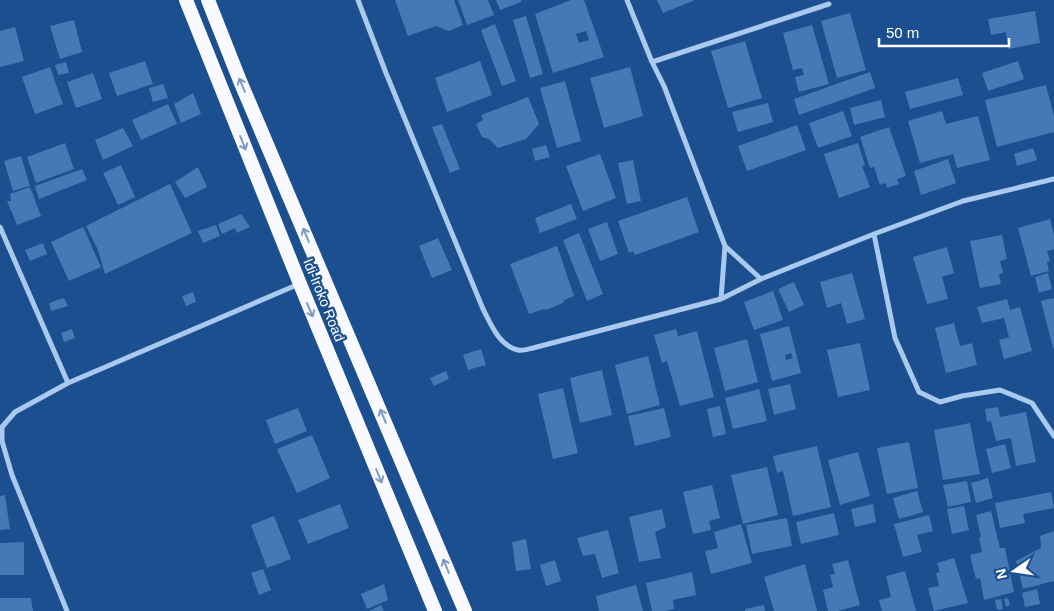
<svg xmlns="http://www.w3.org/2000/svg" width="1054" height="611" font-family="Helvetica,sans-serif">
	<rect width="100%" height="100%" fill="#1b4f8f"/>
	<path fill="#4478b7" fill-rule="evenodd" d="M395,0H454L463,25L449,31L436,26L408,36Z
		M458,0H488L494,15L467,25Z
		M496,0H521V2L500,10Z
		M571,0H584L604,57L553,73L535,14ZM586,31L589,40L579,43L576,34Z
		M657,0H695L663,13Z
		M1035,11L1040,43L1008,49L1006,32L991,35L988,19Z
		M850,13L866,70L837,78L821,21Z
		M526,16L543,74L530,78L513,20Z
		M74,20L82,52L60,59L50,26Z
		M495,24L516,81L502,86L481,30Z
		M812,25L829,84L799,92L795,77L804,75L802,68L793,70L783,33Z
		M15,27L24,61L0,67V31Z
		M745,41L762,98L728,108L711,51Z
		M145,61L153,84L117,96L109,73Z
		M480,61L492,95L447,112L435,78Z
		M1018,61L1024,79L988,91L982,73Z
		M66,62L69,73L58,75L55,65Z
		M50,67L63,104L35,114L22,77Z
		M630,67L643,116L604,128L590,78Z
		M870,72L875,88L799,115L794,99Z
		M93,73L102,99L76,108L67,82Z
		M958,78L963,95L910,109L905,92Z
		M565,81L581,141L557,148L540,88Z
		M163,84L168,98L153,102L149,88Z
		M1046,85L1054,117V132L997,147L985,100Z
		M193,93L201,114L181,123L174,104Z
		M528,97L539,124L526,139L498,148L489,139L482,137L476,124L483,120L481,115Z
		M881,100L885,117L854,125L850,108Z
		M768,103L773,122L738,132L732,112Z
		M168,104L177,124L141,140L132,120Z
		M843,111L852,136L818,148L809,123Z
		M942,111L946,124L978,116L990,160L957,168L953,154L920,163L908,121Z
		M442,124L460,169L450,173L432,127Z
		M797,125L806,150L747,171L738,146Z
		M889,127L906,176L897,179L899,184L887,188L886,183L880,185L874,167L870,168L860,137Z
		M123,128L133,146L103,160L95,140Z
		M65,143L74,169L36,183L27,157Z
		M858,143L865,165L862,166L870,187L839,198L824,154Z
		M546,145L550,157L535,161L532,149Z
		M1033,148L1037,160L1017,166L1014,154Z
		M600,154L616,198L583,211L566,166Z
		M21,156L30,186L13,191L4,161Z
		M948,159L956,183L921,195L914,171Z
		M633,160L641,201L627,204L618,163Z
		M121,165L135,197L118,205L103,173Z
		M198,167L207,187L185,198L175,182Z
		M82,169L87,180L39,199L35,186Z
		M170,184L192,233L105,274L98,250L86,226Z
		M30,187L41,216L17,225L7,201H11L10,194Z
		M687,197L699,232L635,255L633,251L629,253L618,221Z
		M571,204L577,219L540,233L535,218Z
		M241,214L250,227L237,233L235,228L222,234L218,224Z
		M1050,219L1054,235V249L1047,251L1050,261L1047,262L1049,271L1031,276L1018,228Z
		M607,222L618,254L600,261L588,229Z
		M216,225L220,236L203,243L198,231Z
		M83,227L101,267L69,281L51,242Z
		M579,233L603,294L587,301L563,240Z
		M1002,235L1007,259L1000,261L1003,273L999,274L1001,284L980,288L970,241Z
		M438,238L452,270L432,278L419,246Z
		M43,243L47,254L30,261L25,250Z
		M557,246L574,296L564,300L563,303L546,310L544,309L529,314L510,264Z
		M947,247L954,273L942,277L948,299L927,304L913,257Z
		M852,273L865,319L847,324L841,303L827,308L820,282Z
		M1048,273L1052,289L1039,293L1035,277Z
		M794,282L804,305L789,312L778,289Z
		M773,291L783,320L754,330L744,302Z
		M193,292L196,302L186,306L182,296Z
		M64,298L68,306L51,311L49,303Z
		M1054,298V348H1053L1041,301Z
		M1007,299L1010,310L1020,307L1032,351L1004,359L999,340L1009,337L1004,318L982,323L977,307Z
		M954,323L960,346L972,343L977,365L946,373L935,328Z
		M789,326L801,373L772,381L760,334ZM791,353L793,358L786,360L785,355Z
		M72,329L75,338L64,342L61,333Z
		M676,329L678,336L697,331L714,397L680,406L667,361L662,363L654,335Z
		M747,339L758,382L725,391L714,348Z
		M860,343L870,390L838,397L827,350Z
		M481,349L486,365L468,370L463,355Z
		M648,356L660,405L627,414L615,365Z
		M602,370L612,415L580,423L570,378Z
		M446,371L449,379L434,386L430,378Z
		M790,384L796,409L774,415L768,389Z
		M563,388L578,453L553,459L538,394Z
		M759,389L767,421L733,429L725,398Z
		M720,406L726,434L713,437L707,409Z
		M998,407L1000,417L1026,412L1036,462L1016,466L1011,438L996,441L991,421L987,422L985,409Z
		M298,408L307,431L275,444L266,420Z
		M664,408L671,437L635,446L628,416Z
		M970,423L980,474L943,480L934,430Z
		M312,435L330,478L297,493L277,449Z
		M909,442L918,488L887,494L877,448Z
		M1005,444L1011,468L992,473L986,449Z
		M817,446L831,507L793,516L783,471L777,473L773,456Z
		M858,452L870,496L840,505L828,460Z
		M767,467L778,515L743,524L731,475Z
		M988,478L993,498L976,503L971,483Z
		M967,481L971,502L948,507L943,485Z
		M712,485L720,518L709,521L711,530L693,534L683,492Z
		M917,491L923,512L899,519L893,498Z
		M1051,492L1054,508L1023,514L1025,523L1000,528L995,503Z
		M5,495L10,529L0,530V496Z
		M340,504L349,528L308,544L298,520Z
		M873,504L876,522L855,527L851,509Z
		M964,506L969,530L952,534L947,509Z
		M662,509L666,527L655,532L661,558L639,562L629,517Z
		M991,511L1000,548H1005L1014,592L984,600L980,578L976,579L970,555L982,552L979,538L981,537L976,515Z
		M834,513L839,535L801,544L796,522Z
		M929,515L933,531L917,535L922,552L903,557L894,524Z
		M274,516L291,559L267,568L251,525Z
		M787,518L792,546L752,554L746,525Z
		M741,524L752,563L711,574L705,551L718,548L714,532Z
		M608,530L619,573L602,578L595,554L583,556L577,538Z
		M1054,531V581L1023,589L1016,561L1041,548L1040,536Z
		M526,539L531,569L516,571L512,542Z
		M24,542V575H0V543Z
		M954,558L968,603L934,611L928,588L939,586L936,573L940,572L937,563Z
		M555,560L561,581L546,586L540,565Z
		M848,560L860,605L838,611H828L823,590L833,587L830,575L835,574L832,564Z
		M805,564L817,611H774L764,577Z
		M263,569L271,590L259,595L251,573Z
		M905,571L916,611H882L879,600L891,597L886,576Z
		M692,572L696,595L673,600L674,609L665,611H652L646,583Z
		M384,584L388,600L367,609L361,594Z
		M636,585L643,611H599L596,596Z
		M1037,589L1040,604L1025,607L1022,593Z
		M0,598H31L33,611H0Z
		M1008,598L1010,605L1006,607L1004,599Z
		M1001,599L1003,609L997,610L995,600Z
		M381,605L384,611H369Z
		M764,605L765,611H745V609Z"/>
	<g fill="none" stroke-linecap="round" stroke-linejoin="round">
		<path stroke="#a9c9ee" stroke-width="5" d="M358,0L386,73L483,309C491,324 499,346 518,350C522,351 529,349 533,348L721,299L761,279L874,234L963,201L1054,179
			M627,0L652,62L664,86L725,246L721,299
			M652,62L829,4
			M0,227L68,383
			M874,234L895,338L919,392L940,402L962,396L1000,390L1032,403L1054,436
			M725,246L761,279
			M67,611L12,475L2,441V427L15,412L68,383L299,284"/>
		<path stroke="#f8faff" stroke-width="14" d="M186,0L300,284L435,611
			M208,0L240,81L465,611"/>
	</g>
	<defs><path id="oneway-shaft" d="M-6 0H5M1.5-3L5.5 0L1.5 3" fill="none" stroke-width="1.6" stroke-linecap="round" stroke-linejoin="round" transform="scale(1.25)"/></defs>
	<g stroke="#7e9cc1">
		<use href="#oneway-shaft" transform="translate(242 85) rotate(-113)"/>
		<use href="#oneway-shaft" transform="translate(243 143) rotate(68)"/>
		<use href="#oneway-shaft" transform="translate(306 235) rotate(-113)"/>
		<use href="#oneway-shaft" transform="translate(310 310) rotate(67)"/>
		<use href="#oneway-shaft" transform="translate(383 416) rotate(-113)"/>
		<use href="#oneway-shaft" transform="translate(379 476) rotate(67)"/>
		<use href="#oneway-shaft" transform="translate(446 566) rotate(-113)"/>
	</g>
	<g text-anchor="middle" stroke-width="4.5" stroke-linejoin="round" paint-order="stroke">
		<g font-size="14" fill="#fff" stroke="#1b4f8f">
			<text transform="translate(324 300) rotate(68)" y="5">Idi-Iroko Road</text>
		</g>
	</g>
	<g transform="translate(1014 571) rotate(257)" stroke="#1b4f8f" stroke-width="4" paint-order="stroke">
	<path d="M0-4L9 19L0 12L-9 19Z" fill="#ffffff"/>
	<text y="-8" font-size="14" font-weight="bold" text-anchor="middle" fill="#ffffff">N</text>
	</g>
	<path d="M879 38v8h130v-8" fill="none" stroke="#ffffff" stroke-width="2.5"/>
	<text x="886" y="38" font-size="15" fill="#ffffff" stroke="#1b4f8f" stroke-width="4" paint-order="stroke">50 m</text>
</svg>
